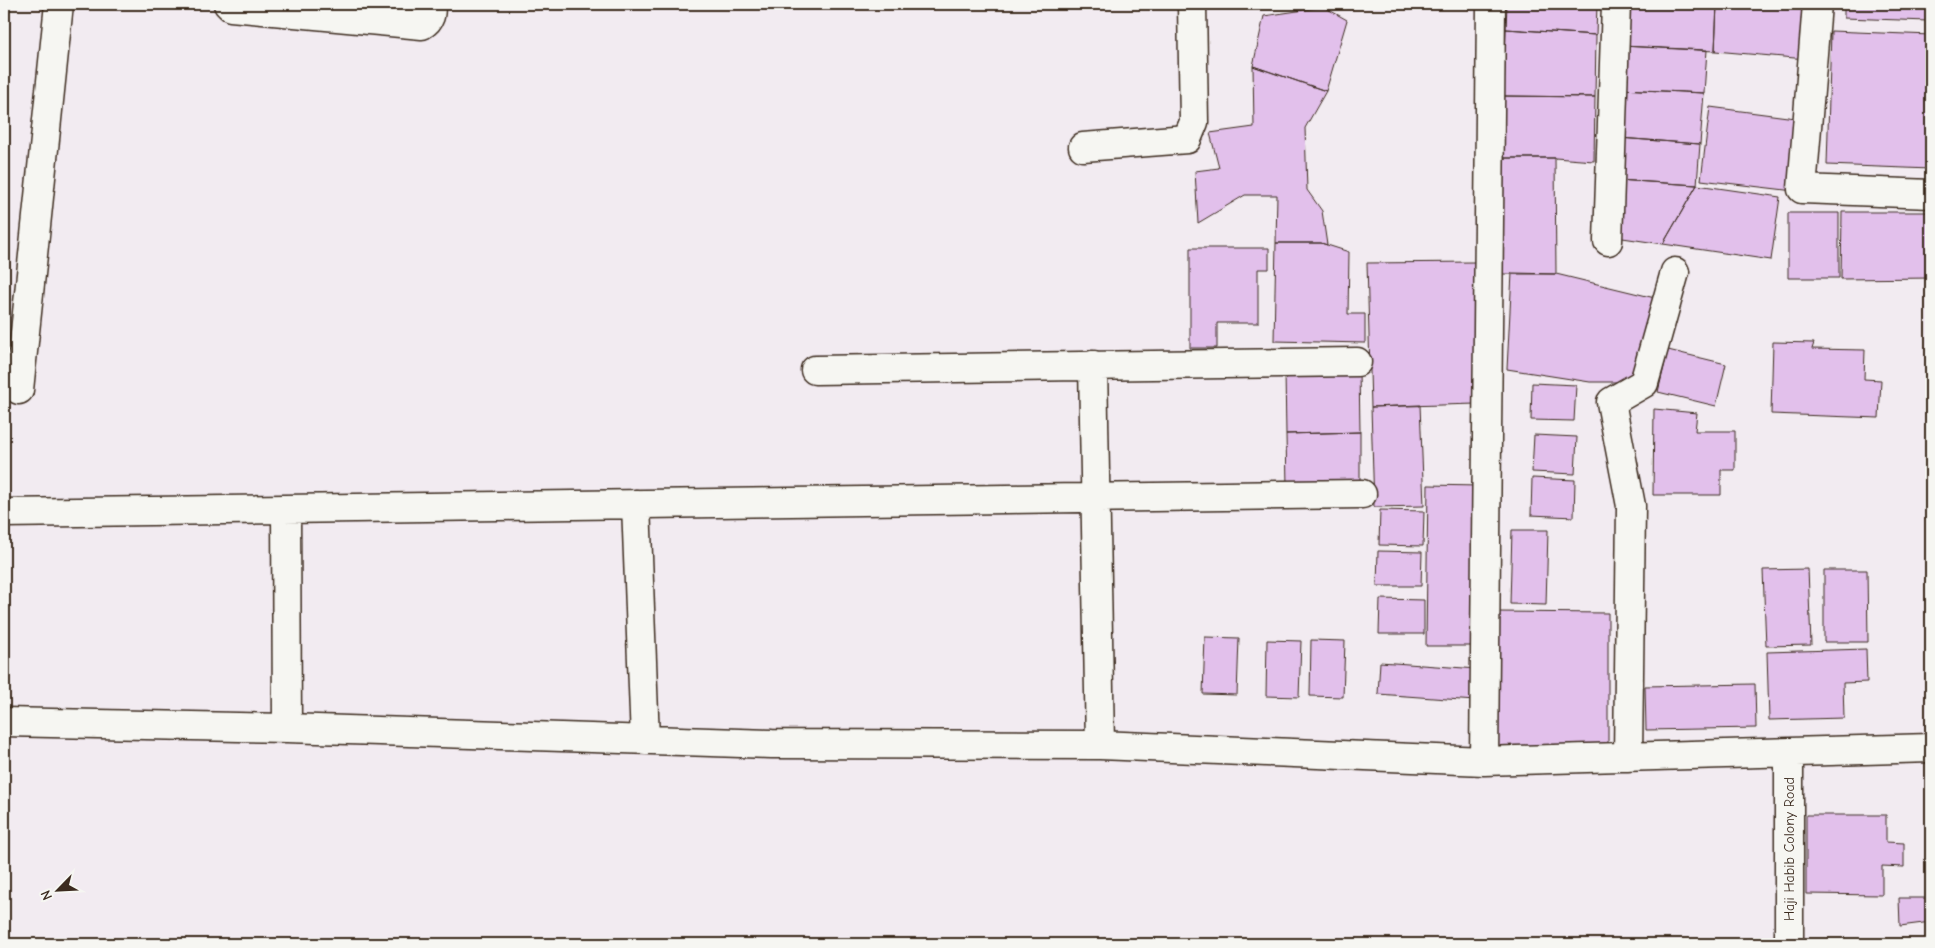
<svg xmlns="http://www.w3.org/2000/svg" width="1935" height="948" font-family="'Comic Neue',sans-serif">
	<rect width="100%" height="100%" fill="#f2ebf1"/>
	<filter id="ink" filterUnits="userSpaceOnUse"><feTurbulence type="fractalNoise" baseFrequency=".02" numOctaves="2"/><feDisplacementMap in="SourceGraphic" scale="10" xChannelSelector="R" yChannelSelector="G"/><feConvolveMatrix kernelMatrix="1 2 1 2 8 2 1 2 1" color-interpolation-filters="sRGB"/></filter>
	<g filter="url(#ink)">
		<path fill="#e2c0eb" stroke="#3b2a1e" d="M1507,4H1597L1596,35L1506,29Z
			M1624,4H1717L1715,51L1622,46Z
			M1717,4H1812L1806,59L1715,51Z
			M1844,4H1929L1928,21L1844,18Z
			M1324,7L1347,20L1326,91L1253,66L1264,16Z
			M1506,29L1596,35L1595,97L1504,96Z
			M1831,31L1931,35V169L1827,165Z
			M1622,46L1707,50L1704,93L1621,89Z
			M1253,66L1326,91L1305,128L1307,190L1322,211L1327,245L1321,243H1276L1277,195H1245L1198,223L1195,171L1219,168L1210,133L1254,127Z
			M1621,89L1704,93L1700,144L1619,138Z
			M1504,96L1595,97L1594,161L1555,158H1501Z
			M1710,107L1803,119L1794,191L1701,180Z
			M1619,138L1700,144L1697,185L1617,180Z
			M1501,158H1555L1556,274H1502Z
			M1617,180L1697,185L1663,244L1616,237Z
			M1697,185L1780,197L1771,260L1663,244Z
			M1842,212H1931V278L1841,279Z
			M1788,213H1839V278H1788Z
			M1276,243H1321L1349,252L1348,314H1365V343L1274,341Z
			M1190,248H1269V269H1258V323H1217V348H1190Z
			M1475,262L1476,404L1371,407L1367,263Z
			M1512,273L1556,274L1655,298L1640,382H1590L1507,369Z
			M1773,342L1814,343L1812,349L1865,350L1864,379L1881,380L1879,418L1771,414Z
			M1668,350L1726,364L1716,406L1658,392Z
			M1359,370L1360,432L1286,434L1285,372Z
			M1532,383L1576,385L1574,421L1531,420Z
			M1420,405L1424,506L1374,507L1371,407Z
			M1654,409L1697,413L1695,431H1735V470H1721V495H1653Z
			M1360,432V488L1287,487L1286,434Z
			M1534,435L1577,437L1575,474L1532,472Z
			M1532,478L1575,480L1574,517L1531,515Z
			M1428,485L1478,486L1475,646H1426Z
			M1380,510L1424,511L1423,546L1379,545Z
			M1512,530H1548L1546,605L1510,604Z
			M1378,551L1422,552L1421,586H1377Z
			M1808,569L1811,645L1766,646L1763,570Z
			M1824,570H1867L1868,642H1824Z
			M1380,599L1424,600V634H1379Z
			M1497,612L1608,613V754H1497Z
			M1205,637L1239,638L1237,695L1203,694Z
			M1267,640L1301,641L1299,697L1266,696Z
			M1311,640L1345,641L1343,697L1310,696Z
			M1866,649L1867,682L1843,683L1844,718L1769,720L1767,652Z
			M1380,662L1478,669L1475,701L1378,694Z
			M1755,684L1756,728L1646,730L1645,686Z
			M1806,815H1886V842L1904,843V867L1882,866V895L1806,894Z
			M1899,898H1931V922L1900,926Z"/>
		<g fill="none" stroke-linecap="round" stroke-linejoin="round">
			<defs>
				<path id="minor" d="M228,4L231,7L422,25C431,20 431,14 431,4
					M1817,4L1802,189L1931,194
					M1083,147L1187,139L1194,122L1192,4
					M1608,241L1616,4
					M1093,365L1100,745
					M815,370L1357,362
					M19,390L59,4
					M636,504L645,740
					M286,509L287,728
					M4,513L1362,494
					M4,722L287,728L772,744L1100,745L1484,761L1931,748
					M1628,757L1631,506L1611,402L1644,383L1675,272
					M1484,761L1491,4
					M1789,944V753"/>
			</defs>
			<use href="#minor" stroke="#3b2a1e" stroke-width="31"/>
			<use href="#minor" stroke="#f6f6f2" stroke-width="28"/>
		</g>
	</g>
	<g text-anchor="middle" stroke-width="4" stroke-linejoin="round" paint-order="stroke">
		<g font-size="14" fill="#3b2a1e" stroke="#f6f6f2">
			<text transform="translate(1789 849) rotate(-90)" y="5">Haji Habib Colony Road</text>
		</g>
	</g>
	<rect width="1935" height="948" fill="none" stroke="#f6f6f2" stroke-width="20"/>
	<rect x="10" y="10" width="1915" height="928" fill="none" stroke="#3b2a1e" stroke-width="2" filter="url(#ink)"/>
	<g transform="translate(58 890) rotate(246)" stroke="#f6f6f2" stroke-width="4" paint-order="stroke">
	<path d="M0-4L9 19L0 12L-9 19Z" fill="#3b2a1e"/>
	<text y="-8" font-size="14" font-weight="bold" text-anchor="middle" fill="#3b2a1e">N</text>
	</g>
</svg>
